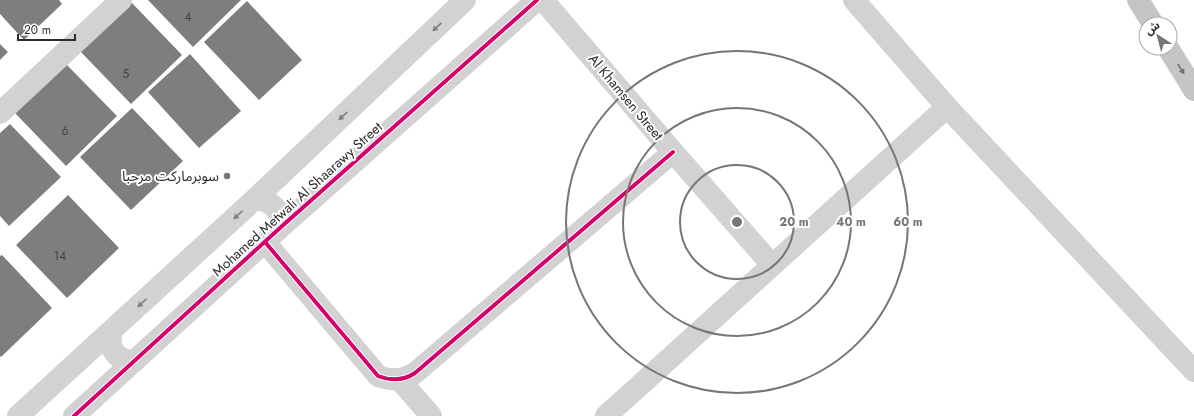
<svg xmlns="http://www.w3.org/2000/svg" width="1194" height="416" font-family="Jost,'Noto Sans Arabic',sans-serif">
	<rect width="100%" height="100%" fill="#fff"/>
	<path fill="#7e7e7e" d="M0,0H59L62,4L24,40L0,14Z
		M148,0H241L193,47Z
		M247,1L302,60L259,100L204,42Z
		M131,2L182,55L131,104L80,51Z
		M0,44L8,52L0,60Z
		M190,54L241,111L199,148L148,92Z
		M66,64L117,116L66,166L15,113Z
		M132,108L183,161L131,210L80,157Z
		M10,124L61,177L9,226L0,216V133Z
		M68,195L119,248L67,298L16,245Z
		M2,255L52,308L1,357L0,356V256Z"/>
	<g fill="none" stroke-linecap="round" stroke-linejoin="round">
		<path stroke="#d2d2d2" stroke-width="22" d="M543,0L673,152L772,265
			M854,0L947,107L1194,371
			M0,113L121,0
			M255,199C273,201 280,209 281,227
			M265,242L378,376C391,381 403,381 415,373L673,152
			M112,330C107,348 116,361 135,361
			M400,380L431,416
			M18,416L255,199L465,0
			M74,416L281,227L537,0
			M606,416L947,107"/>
		<path stroke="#c5c5c5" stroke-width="22" d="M1138,0L1153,24
			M1168,48L1194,90"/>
		<defs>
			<path id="cycleway" d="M265,242L378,376C391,381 403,381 415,373L673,152
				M74,416L281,227L537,0"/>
		</defs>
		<use href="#cycleway" stroke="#fff" stroke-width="6"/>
		<use href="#cycleway" stroke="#d6006c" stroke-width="4"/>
	</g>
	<defs><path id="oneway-solid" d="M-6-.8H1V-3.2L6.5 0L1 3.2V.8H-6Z"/></defs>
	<g fill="#808080">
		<use href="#oneway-solid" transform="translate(437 27) rotate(137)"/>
		<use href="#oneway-solid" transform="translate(343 116) rotate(137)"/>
		<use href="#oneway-solid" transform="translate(238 215) rotate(137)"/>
		<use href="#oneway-solid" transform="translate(142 303) rotate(137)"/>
	</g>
	<use fill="#717171" href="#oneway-solid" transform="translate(1181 69) rotate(58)"/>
	<g fill="none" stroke="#767676" stroke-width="2">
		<circle cx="737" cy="222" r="57"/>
		<circle cx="737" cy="222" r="114"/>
		<circle cx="737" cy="222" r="171"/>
	</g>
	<circle fill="#767676" stroke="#fff" stroke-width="1.5" cx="227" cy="176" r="4"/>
	<g text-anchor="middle" stroke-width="4" stroke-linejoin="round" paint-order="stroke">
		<g font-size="12" fill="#414141">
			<text x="188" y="21">4</text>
			<text x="126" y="78">5</text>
			<text x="65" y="135">6</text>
			<text x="60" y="260">14</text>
		</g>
		<g font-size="14" fill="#2d2d2d" stroke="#fff">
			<text transform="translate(626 97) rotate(50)" y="5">Al Khamsen Street</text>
			<text transform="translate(297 199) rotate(-42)" y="5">Mohamed Metwali Al Shaarawy Street</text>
		</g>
		<g font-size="14" fill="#2d2d2d" stroke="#fff" text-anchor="end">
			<text x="219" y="181">سوبرماركت مرحبا</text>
		</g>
	</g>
	<circle cx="737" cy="222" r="6" fill="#767676" stroke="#fff" stroke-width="2"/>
	<g font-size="12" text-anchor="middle" font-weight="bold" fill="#767676" stroke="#fff" stroke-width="4" stroke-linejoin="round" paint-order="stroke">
		<text x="794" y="226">20 m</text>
		<text x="851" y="226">40 m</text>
		<text x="908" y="226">60 m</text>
	</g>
	<g transform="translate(1158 36) rotate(324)"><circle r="19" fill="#ffffff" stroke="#ababab"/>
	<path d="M0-3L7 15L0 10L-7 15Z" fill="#767676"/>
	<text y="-6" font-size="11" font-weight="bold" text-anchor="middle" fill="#2d2d2d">ش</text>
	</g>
	<path d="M18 34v6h57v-6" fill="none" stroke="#2d2d2d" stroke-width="2"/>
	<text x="24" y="34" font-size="12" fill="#2d2d2d" stroke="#ffffff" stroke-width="3" paint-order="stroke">20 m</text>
</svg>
